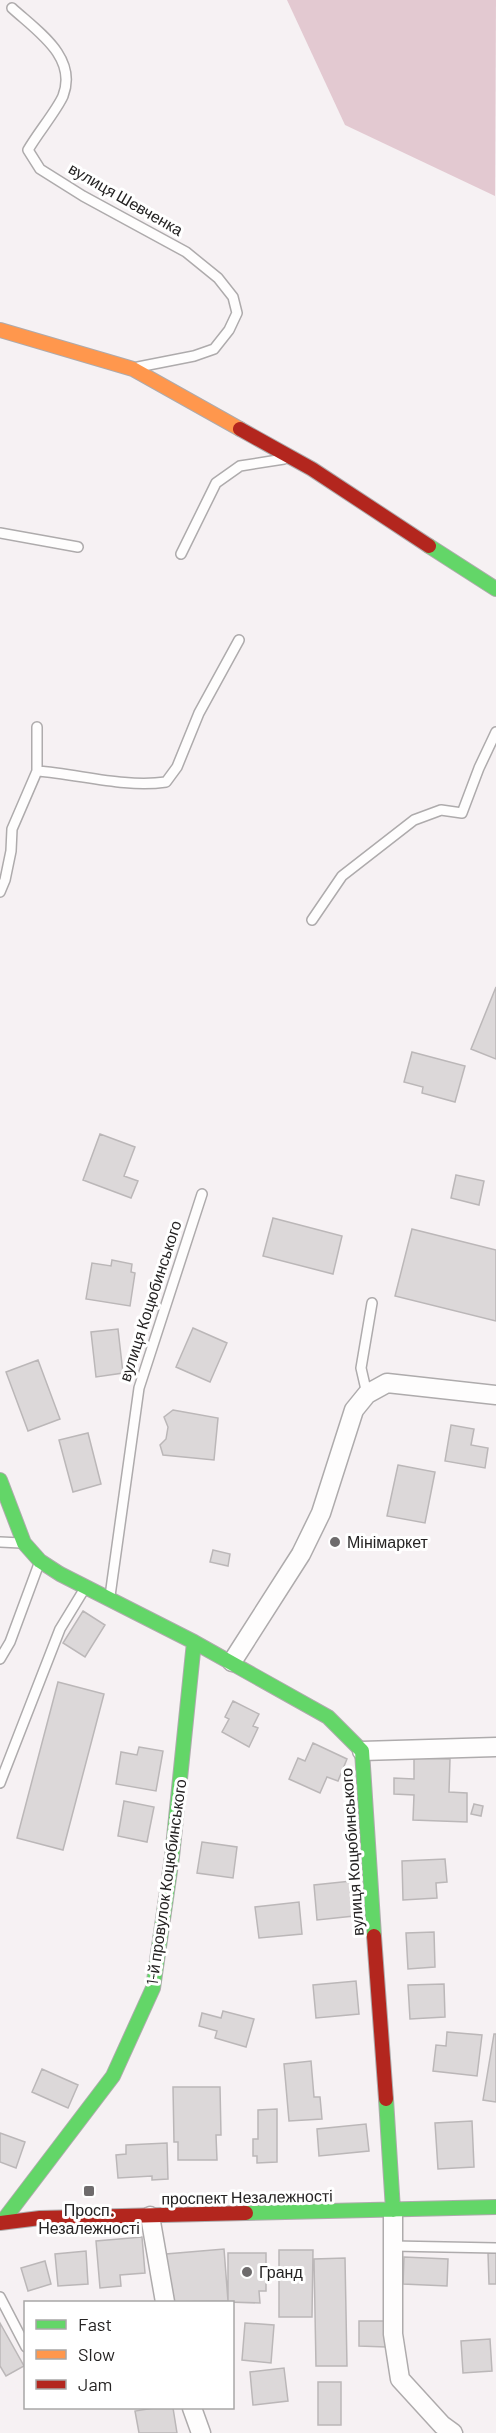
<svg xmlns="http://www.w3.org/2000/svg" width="496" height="2433" font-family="Barlow,sans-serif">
	<rect width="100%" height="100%" fill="#f6f1f3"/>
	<path fill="#e3c9d1" d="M287,0H496L495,196L345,125Z"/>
	<path fill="#dcd8d9" stroke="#bbb7b8" stroke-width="1.5" d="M496,987V1059L471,1049Z
		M412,1052L465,1066L455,1102L422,1093L423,1087L404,1082Z
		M100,1134L135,1147L124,1176L138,1181L131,1198L83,1180Z
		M456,1175L484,1181L479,1205L451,1198Z
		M273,1218L342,1236L333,1274L263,1256Z
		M412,1229L496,1250V1321L395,1296Z
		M112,1260L132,1264L131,1272L135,1273L130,1306L86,1299L92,1263L111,1266Z
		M193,1328L227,1343L210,1382L176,1367Z
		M118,1329L123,1373L96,1377L91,1332Z
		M38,1360L60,1419L28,1431L6,1372Z
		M173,1410L218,1418L214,1460L163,1455L160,1445L166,1439L168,1427L164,1417Z
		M451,1425L474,1429L471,1445L488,1448L485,1468L445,1461Z
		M88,1433L101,1484L73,1492L59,1440Z
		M398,1465L435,1472L425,1523L387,1516Z
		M213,1550L230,1554L228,1566L210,1562Z
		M83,1611L105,1625L85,1657L63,1643Z
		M58,1682L104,1694L63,1850L17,1838Z
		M233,1701L259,1714L253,1726L258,1728L249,1747L222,1732L229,1719L225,1717Z
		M313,1743L347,1759L338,1781L327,1777L320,1793L289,1779L298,1758L305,1761Z
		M139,1747L163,1751L156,1791L116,1784L121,1752L137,1755Z
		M414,1758L450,1759L449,1792L467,1793V1822L413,1820L414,1795L394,1794V1778L414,1779Z
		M124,1801L154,1807L147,1842L118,1836Z
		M474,1804L483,1806L481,1816L471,1814Z
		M202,1842L237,1847L233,1878L197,1873Z
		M445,1859L447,1882L436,1883L437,1898L403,1900L402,1861Z
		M351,1881L354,1916L317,1920L314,1885Z
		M299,1902L302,1934L259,1938L255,1907Z
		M434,1932L435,1967L408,1969L406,1933Z
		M356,1981L359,2014L316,2018L313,1985Z
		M444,1984L445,2017L410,2019L408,1985Z
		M223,2011L254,2019L246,2047L215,2038L217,2031L199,2026L202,2013L221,2018Z
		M447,2032L482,2035L477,2076L433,2071L436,2045L446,2046Z
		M494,2034H496V2102L483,2100Z
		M311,2061L314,2097H320L322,2119L289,2121L284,2064Z
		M42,2069L78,2085L68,2108L32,2092Z
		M173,2087H220L221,2135H216L217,2160H178V2142H174Z
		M277,2109V2162L257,2163V2156H253V2139H258V2110Z
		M472,2121L474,2167L438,2169L435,2123Z
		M366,2124L369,2151L319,2156L317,2129Z
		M0,2133L25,2142L16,2168L0,2162Z
		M167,2143L168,2179L152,2180V2176L118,2178L116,2155L126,2154V2145Z
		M142,2237L145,2273L120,2275L121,2286L100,2288L96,2241Z
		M224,2249L228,2301L170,2302L166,2254Z
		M279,2250H313L312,2317H279Z
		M86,2251L88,2284L58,2286L55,2254Z
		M228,2253H266V2291H259L260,2303L228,2302Z
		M488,2253H496V2284H489Z
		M404,2257L448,2259L447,2286L403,2284Z
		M345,2258L347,2366H316L314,2259Z
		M45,2261L51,2284L28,2291L21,2268Z
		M359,2321H387L386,2347L359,2346Z
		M0,2323L24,2366L6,2376L0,2366Z
		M245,2323L274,2325L271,2363L242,2360Z
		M490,2339L492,2371L463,2373L461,2341Z
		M284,2368L288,2401L253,2405L250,2372Z
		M318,2382H341V2425H318Z
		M154,2408H173L177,2433H139L135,2411Z"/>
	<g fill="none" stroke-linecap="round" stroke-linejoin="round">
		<defs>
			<path id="lane" d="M12,8C37,31 78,57 63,96C57,110 37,134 28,150L40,169L83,196L186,252L218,278L233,297L237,313L229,330L214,349L194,356L138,367
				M0,533L78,547
				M181,554L216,483L240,466L284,459
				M37,771C79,774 124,788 166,782L177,767L199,713L239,640
				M0,892L5,880L11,851L12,829L37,771V727
				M312,920L342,876L414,820L441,810L462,813L479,768L496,732
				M367,1394L361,1368L372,1303
				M0,1542L21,1543
				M110,1596L139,1388L202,1194
				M0,1659L10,1642L40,1561
				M0,1783L60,1629L85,1588
				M393,2246L496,2248
				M0,2297L26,2347"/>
			<path id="street" d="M232,1662L301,1554L321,1513L354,1410L367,1394L387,1383L496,1395
				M362,1751L496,1747
				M393,2210V2334L400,2379L442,2425L453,2433
				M150,2216L165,2302
				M192,2408L201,2433"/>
			<path id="fast" d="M429,546L496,589
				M0,1480L24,1543L40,1561L60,1574L194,1642L328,1717L362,1751L374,1936
				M386,2099L393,2210
				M246,2213L496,2207
				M2,2222L113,2076L153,1988L172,1857L194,1642"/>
			<path id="slow" d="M0,330L133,369L240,429"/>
			<path id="jam" d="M240,429L312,469L429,546
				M374,1936L386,2099
				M0,2223L40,2218L246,2213"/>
		</defs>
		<use href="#lane" stroke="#aeabac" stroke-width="12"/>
		<use href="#street" stroke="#aeabac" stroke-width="21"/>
		<use href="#fast" stroke="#aeabac" stroke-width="16"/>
		<use href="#slow" stroke="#aeabac" stroke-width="16"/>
		<use href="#jam" stroke="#aeabac" stroke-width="16"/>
		<use href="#lane" stroke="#fefdfd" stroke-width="9"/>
		<use href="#street" stroke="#fefdfd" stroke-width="18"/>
		<use href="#fast" stroke="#63d668" stroke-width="14"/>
		<use href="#slow" stroke="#ff974d" stroke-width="14"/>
		<use href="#jam" stroke="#b3261e" stroke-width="14"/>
	</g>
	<g fill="#6e6b6c" stroke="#fff" stroke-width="2">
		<circle cx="335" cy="1542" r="6"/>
		<rect x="83" y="2185" width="12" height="12" rx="3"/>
		<circle cx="247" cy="2272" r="6"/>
	</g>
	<g text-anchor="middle" stroke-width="6" stroke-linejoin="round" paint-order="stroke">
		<g font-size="16" fill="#252323" stroke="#fff">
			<text transform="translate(126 199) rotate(30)" y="6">вулиця Шевченка</text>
			<text transform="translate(150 1301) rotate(-72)" y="6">вулиця Коцюбинського</text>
			<text transform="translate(352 1852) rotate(-94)" y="6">вулиця Коцюбинського</text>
			<text transform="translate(166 1882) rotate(-82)" y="6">1-й провулок Коцюбинського</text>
			<text transform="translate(247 2197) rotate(-1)" y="6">проспект Незалежності</text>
		</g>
		<g font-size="16" fill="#252323" stroke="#fff" text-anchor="start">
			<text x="347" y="1548">Мінімаркет</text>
			<text x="89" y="2216" text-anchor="middle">Просп.<tspan x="89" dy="18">Незалежності</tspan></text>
			<text x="259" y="2278">Гранд</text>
		</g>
	</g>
	<rect x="24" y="2301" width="210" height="108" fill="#ffffff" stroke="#a8a7a7" stroke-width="1.5"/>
	<rect x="36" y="2320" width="30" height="9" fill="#63d668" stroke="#a8a7a7" stroke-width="1.5"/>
	<text x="78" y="2331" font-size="18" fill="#252323">Fast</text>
	<rect x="36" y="2350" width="30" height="9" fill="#ff974d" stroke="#a8a7a7" stroke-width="1.5"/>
	<text x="78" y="2361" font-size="18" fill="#252323">Slow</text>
	<rect x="36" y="2380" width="30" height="9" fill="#b3261e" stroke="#a8a7a7" stroke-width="1.5"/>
	<text x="78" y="2391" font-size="18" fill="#252323">Jam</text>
</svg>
